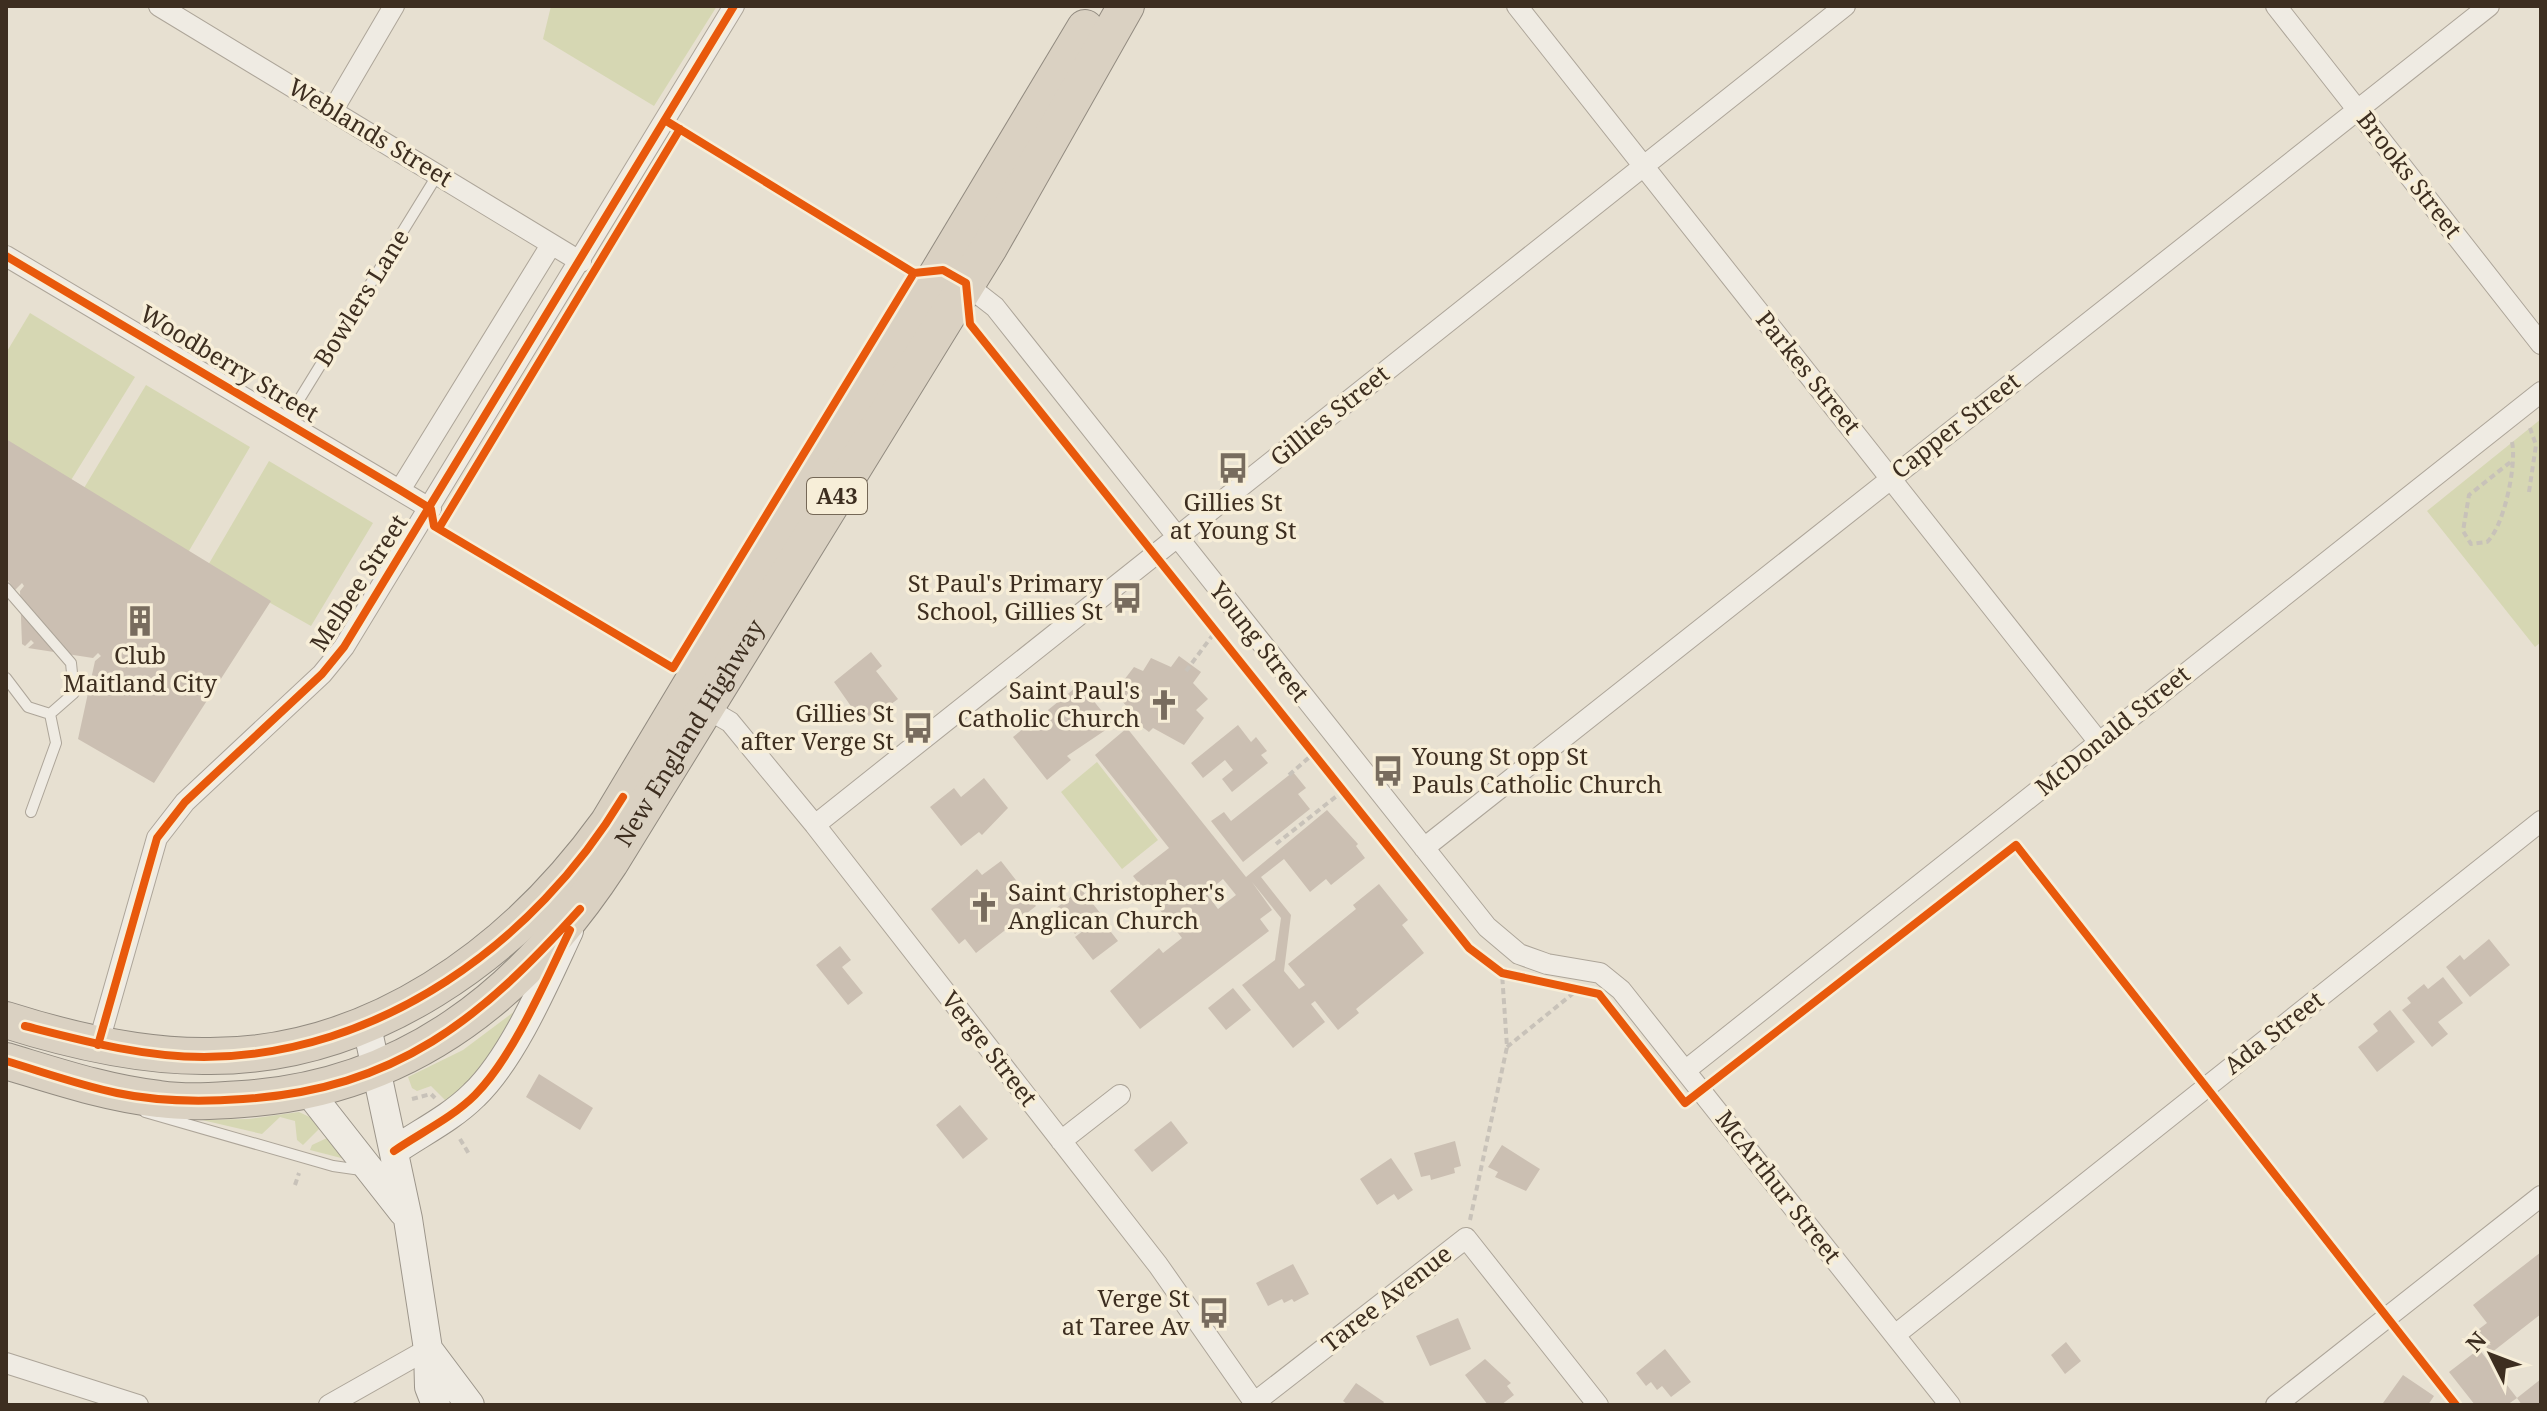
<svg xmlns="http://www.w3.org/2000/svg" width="2547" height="1411" font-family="'Noto Serif',serif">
	<rect width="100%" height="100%" fill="#e7e0d1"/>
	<path fill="#d6d7b3" d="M551,6H717L654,106L543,39Z
		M30,313L135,377L68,485L6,447V353Z
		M146,385L250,447L186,556L81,493Z
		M2541,419V642L2535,647L2427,511Z
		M269,461L373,523L311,626L207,567Z
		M1097,762L1158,840L1122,869L1061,792Z
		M519,1008L483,1068L448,1103L431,1086L417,1091L412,1088L408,1077L463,1050Z
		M299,1112L316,1120L320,1128L303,1145L297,1140L295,1121L280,1117L262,1134L202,1120L249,1119Z
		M327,1138L345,1159L310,1150L312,1145Z"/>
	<path fill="#cbbfb2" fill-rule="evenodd" d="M6,439L271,601L154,783L78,739L95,661L101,656L98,653L93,658L28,648L34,643L31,640L25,646L22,644L20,591L24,586L22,583L15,590L6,578Z
		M871,652L882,666L876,671L898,699L883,710L880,707L862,722L834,682Z
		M1179,656L1201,672L1193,683L1208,699L1196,710L1204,718L1184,745L1153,728L1149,732L1137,723L1139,719L1114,693L1134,667L1143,671L1151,658L1171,667Z
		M1080,684L1113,725L1067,756L1071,760L1047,780L1013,737L1029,724L1032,729L1051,714L1048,710Z
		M1238,725L1251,742L1256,737L1267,751L1261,755L1268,763L1232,792L1222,779L1233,770L1225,760L1203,778L1191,763Z
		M1127,728L1246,877L1327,810L1358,844L1356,846L1365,858L1331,885L1326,879L1310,892L1284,859L1261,877L1291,915L1284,971L1299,989L1305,985L1288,964L1356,909L1353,905L1379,884L1408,920L1402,925L1424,953L1356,1009L1359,1013L1338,1030L1315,1001L1311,1004L1325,1022L1293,1048L1242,985L1275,960L1281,918L1252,882L1272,910L1260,919L1269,931L1140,1029L1110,991L1159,948L1163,953L1182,938L1133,876L1169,848L1095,755ZM1223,879L1236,895L1218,909L1206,893Z
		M1293,772L1306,788L1298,794L1310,809L1243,862L1211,821L1224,812L1231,821Z
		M984,778L1008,808L982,835L979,832L961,846L930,807L954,788L961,797Z
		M1001,861L1036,906L976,953L965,939L959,944L931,909L977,869L982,875Z
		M1081,889L1101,914L1075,934L1055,909Z
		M1100,918L1118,941L1093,960L1075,937Z
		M2489,939L2510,965L2470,997L2446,967L2460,955L2464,960Z
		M840,946L851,960L842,967L863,993L848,1005L816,965Z
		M2443,977L2463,1003L2438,1022L2448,1034L2432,1047L2402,1010L2411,1003L2407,998L2424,984L2428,989Z
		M1233,988L1251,1010L1226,1030L1208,1008Z
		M2390,1010L2415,1042L2377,1072L2358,1047L2378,1031L2373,1024Z
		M539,1074L593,1108L580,1130L526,1097Z
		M960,1105L988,1139L963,1159L936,1125Z
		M1171,1121L1188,1143L1152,1172L1134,1150Z
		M1455,1141L1461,1166L1454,1168L1455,1173L1431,1180L1430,1175L1421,1177L1414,1153Z
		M1502,1145L1540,1169L1526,1191L1495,1177L1498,1172L1488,1167Z
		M1391,1158L1413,1190L1398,1200L1394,1194L1377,1205L1360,1179Z
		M2541,1252V1314L2491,1353L2475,1332L2487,1323L2473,1305Z
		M1293,1264L1309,1294L1294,1302L1292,1299L1284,1303L1282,1299L1268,1306L1256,1283Z
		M1458,1318L1471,1349L1430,1366L1416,1336Z
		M2066,1342L2081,1361L2065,1374L2051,1355Z
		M1665,1349L1691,1382L1671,1397L1662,1386L1657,1390L1651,1382L1646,1386L1636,1373Z
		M2479,1349L2517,1398L2507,1405H2475L2449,1372Z
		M1485,1359L1511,1383L1507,1386L1514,1395L1501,1405H1488L1465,1375Z
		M2403,1375L2434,1396L2428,1405L2383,1403Z
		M2541,1379V1405H2522L2517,1398Z
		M1356,1383L1384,1402L1382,1405H1348L1343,1401Z"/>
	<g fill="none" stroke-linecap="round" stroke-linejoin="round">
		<defs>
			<path id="lane" d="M286,421L438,174
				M6,588L71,663L74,693L50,714
				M6,678L28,707L50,714
				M31,812L56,743L50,714
				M145,1112L333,1166L361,1170"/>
			<path id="street" d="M159,6L581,262
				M1517,6L2098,741
				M2276,6L2541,344
				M333,110L394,6
				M6,256L431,509
				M959,279L995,307L1487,927L1519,954L1547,964L1600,973L1621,990L1950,1405
				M400,490L551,245
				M706,708L730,722L815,825L1158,1265L1256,1405
				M815,825L1845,6
				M1424,848L2489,6
				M98,1045L157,838L185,802L322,674L344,647L734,6
				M1686,1070L2541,392
				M1061,1141L1120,1095
				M1895,1335L2541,821
				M6,1363L138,1405
				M1254,1403L1466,1238L1598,1405
				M329,1405L428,1349
				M2276,1405L2541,1196"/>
			<path id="secondary" d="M366,1022L408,1219L428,1349L429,1387L436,1405
				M308,1091L403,1212
				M394,1151C420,1133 451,1118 474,1095C513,1058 546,980 569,931
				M428,1349L470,1405"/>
			<g id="highway">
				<path d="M6,1020C69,1040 136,1056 203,1056C371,1059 514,953 608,823L1085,28"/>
				<path id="s1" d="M6,1061C56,1076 106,1093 159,1099C187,1103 215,1101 243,1099C406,1088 523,996 610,863L990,246L1126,6"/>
			</g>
		</defs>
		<use href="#lane" stroke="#ada599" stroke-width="12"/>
		<use href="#street" stroke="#ada599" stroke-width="22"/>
		<use href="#secondary" stroke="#9c958a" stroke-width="30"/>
		<use href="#highway" stroke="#928b80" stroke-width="38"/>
		<path stroke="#c8c2b9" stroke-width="4" stroke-dasharray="6 4" stroke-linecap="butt" d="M2512,442C2517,464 2504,527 2487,542L2471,544L2463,531L2469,495L2513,460
			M2529,492L2536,445L2530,428
			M1186,671L1215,632
			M1289,775L1313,754
			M1276,844L1343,791
			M1507,1047L1576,991
			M412,1099L431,1094L435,1098
			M460,1139L469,1154
			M295,1185L299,1173
			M1470,1220L1507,1047L1502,973"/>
		<use href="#lane" stroke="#efebe3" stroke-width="10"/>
		<use href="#street" stroke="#efebe3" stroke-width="20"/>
		<use href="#secondary" stroke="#efebe3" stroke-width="28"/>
		<use href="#highway" stroke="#dad1c2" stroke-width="36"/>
		<defs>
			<path id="cycleway" d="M668,122L914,273
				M6,256L400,490L431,509L434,526L673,668L914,273L943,270L966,283L970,324L1469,948L1502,973L1599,994L1685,1103L2016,845L2456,1405
				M439,528L680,129
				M25,1026C84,1041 143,1057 204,1057C379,1056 535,943 623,797
				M98,1045L157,838L185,802L322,674L344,647L734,6
				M6,1061C43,1072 79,1085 117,1093C159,1102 200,1102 243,1099C397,1089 481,1019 580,909
				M394,1151C420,1133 452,1118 475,1095C513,1057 546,980 570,930"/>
		</defs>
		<use href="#cycleway" stroke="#f7eed8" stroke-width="13"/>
		<use href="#cycleway" stroke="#e8590c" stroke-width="8"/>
	</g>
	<defs>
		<symbol id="bus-bare" viewBox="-9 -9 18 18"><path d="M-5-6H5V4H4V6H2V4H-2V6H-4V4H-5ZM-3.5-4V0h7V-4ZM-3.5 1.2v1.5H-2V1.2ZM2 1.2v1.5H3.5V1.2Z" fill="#786c5e" stroke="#f7eed8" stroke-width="2.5" paint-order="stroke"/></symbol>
		<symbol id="building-bare" viewBox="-9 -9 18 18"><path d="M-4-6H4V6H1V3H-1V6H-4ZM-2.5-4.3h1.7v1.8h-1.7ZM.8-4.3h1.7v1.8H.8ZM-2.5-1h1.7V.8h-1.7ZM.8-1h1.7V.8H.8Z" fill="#786c5e" stroke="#f7eed8" stroke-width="2.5" paint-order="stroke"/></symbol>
		<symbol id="church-bare" viewBox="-9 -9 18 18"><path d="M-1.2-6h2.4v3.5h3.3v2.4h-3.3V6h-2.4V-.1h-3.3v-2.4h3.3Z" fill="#786c5e" stroke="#f7eed8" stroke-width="2.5" paint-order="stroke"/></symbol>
	</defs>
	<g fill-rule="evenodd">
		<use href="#bus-bare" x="1211" y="446" width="44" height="44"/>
		<use href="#bus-bare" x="1105" y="576" width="44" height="44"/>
		<use href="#building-bare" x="118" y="599" width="44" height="44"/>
		<use href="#church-bare" x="1142" y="683" width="44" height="44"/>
		<use href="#bus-bare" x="896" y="706" width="44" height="44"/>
		<use href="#bus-bare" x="1366" y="749" width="44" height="44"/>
		<use href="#church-bare" x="962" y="885" width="44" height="44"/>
		<use href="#bus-bare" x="1192" y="1291" width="44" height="44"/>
	</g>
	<g text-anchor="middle" stroke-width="7" stroke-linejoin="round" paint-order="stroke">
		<rect fill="#f7eed8" stroke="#756857" stroke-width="2" x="807" y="478" width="60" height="36" rx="6"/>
		<g font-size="22" font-weight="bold" fill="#3d2e20">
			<text x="837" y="504">A43</text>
		</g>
		<g font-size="24" fill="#3d2e20" stroke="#f7eed8">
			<text transform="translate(370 133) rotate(31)" y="8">Weblands Street</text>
			<text transform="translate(2409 175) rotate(52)" y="8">Brooks Street</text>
			<text transform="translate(362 298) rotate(-58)" y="8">Bowlers Lane</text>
			<text transform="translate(229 364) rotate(31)" y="8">Woodberry Street</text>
			<text transform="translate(1808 373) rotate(51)" y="8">Parkes Street</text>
			<text transform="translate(1330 416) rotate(-39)" y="8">Gillies Street</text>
			<text transform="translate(1956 426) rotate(-38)" y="8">Capper Street</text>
			<text transform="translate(359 583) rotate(-57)" y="8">Melbee Street</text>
			<text transform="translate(1259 642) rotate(52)" y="8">Young Street</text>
			<text transform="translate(2113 731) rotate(-39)" y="8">McDonald Street</text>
			<text dy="8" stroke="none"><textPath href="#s1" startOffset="848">New England Highway</textPath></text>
			<text transform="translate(2274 1033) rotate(-38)" y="8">Ada Street</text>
			<text transform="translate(989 1049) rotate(52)" y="8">Verge Street</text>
			<text transform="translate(1778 1187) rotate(52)" y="8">McArthur Street</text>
			<text transform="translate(1387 1299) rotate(-38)" y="8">Taree Avenue</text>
		</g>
		<g font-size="24" fill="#3d2e20" stroke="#f7eed8" text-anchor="end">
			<text x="1233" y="511" text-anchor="middle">Gillies St<tspan x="1233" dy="28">at Young St</tspan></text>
			<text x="1103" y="592">St Paul's Primary<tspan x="1103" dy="28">School, Gillies St</tspan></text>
			<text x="140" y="664" text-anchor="middle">Club<tspan x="140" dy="28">Maitland City</tspan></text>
			<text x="1140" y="699">Saint Paul's<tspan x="1140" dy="28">Catholic Church</tspan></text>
			<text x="894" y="722">Gillies St<tspan x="894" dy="28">after Verge St</tspan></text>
			<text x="1412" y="765" text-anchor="start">Young St opp St<tspan x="1412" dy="28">Pauls Catholic Church</tspan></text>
			<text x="1008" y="901" text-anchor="start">Saint Christopher's<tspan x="1008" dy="28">Anglican Church</tspan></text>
			<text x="1190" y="1307">Verge St<tspan x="1190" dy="28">at Taree Av</tspan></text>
		</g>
	</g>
	<rect width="2547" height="1411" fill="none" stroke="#3d2e20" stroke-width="16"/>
	<g transform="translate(2491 1355) rotate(312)" stroke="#f7eed8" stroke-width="6" paint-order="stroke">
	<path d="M0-6L14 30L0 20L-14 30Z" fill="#3d2e20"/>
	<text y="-12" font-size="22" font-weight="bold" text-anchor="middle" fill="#3d2e20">N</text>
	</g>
</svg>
